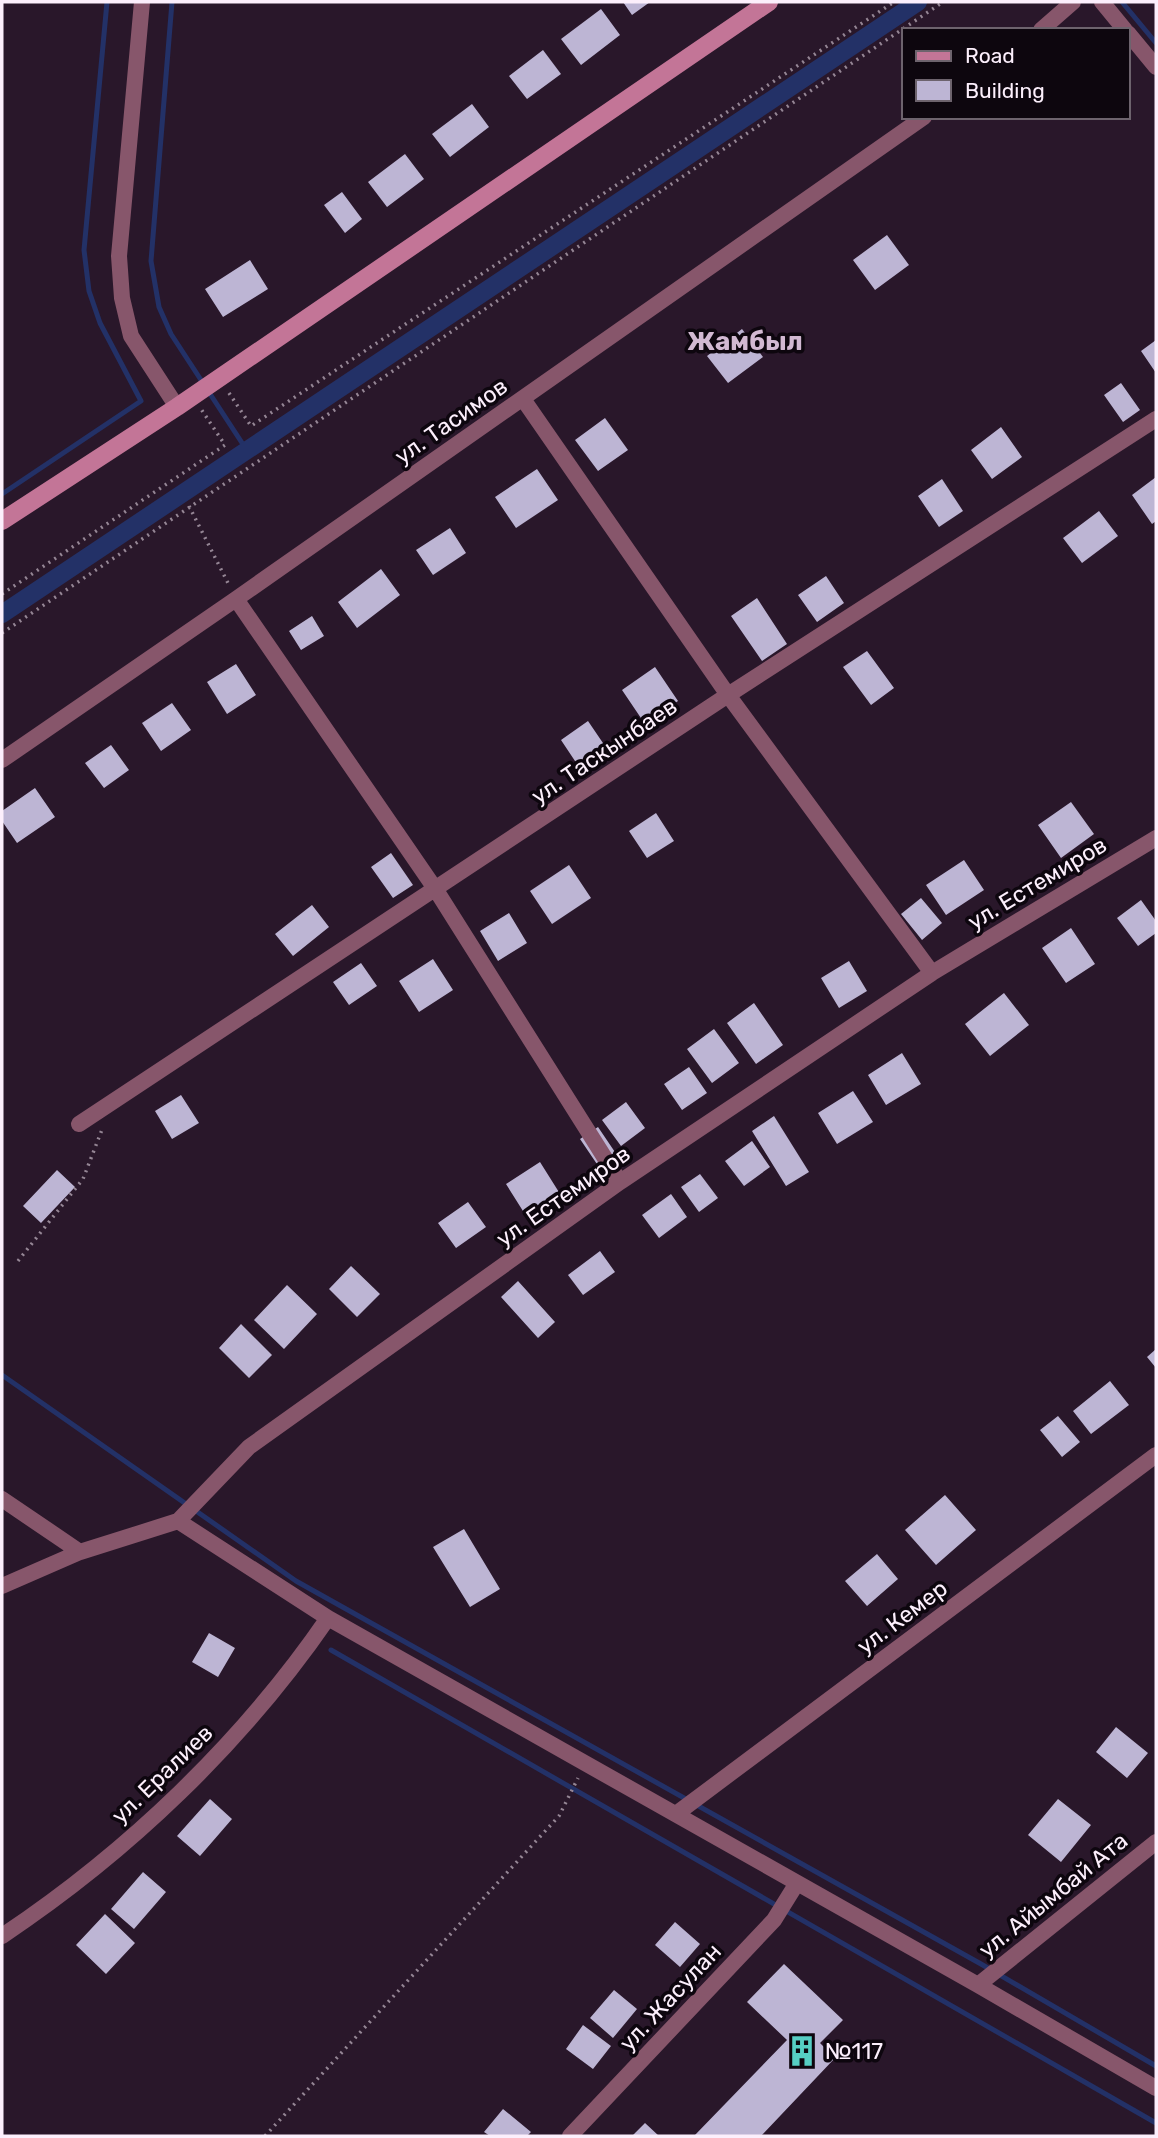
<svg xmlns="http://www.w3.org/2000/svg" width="1158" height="2138" font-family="Rubik,sans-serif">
	<rect width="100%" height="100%" fill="#29172a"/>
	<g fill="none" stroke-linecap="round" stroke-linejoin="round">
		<path stroke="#233167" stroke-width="5" d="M172,2L151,261L159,307L171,334L246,449
			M1122,2L1156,43
			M2,494L141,401L100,323L89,291L84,250L107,2
			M2,1375L296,1581L981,1964L1156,2066
			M331,1650L1156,2123"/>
		<path stroke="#233167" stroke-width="18" d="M2,614L918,2"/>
	</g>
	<path fill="#bdb5d4" d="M623,2H650L632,15Z
		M601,9L620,35L581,65L561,39Z
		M543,50L561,74L527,99L509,76Z
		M472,104L489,127L450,157L432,134Z
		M405,154L424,179L387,207L368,182Z
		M342,192L362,219L345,233L324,205Z
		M887,235L909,265L875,290L853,260Z
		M250,260L268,289L223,317L205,289Z
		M742,329L763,357L728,383L707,356Z
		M1156,340V373L1141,351Z
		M1121,383L1140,410L1123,422L1104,395Z
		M605,418L628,450L598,471L575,440Z
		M1001,427L1022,457L992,479L971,450Z
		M537,469L558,500L516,528L495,497Z
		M1156,477V521L1152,524L1132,495Z
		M942,479L963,511L939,527L918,496Z
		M1099,511L1118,536L1082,563L1063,538Z
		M450,528L466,553L433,575L416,550Z
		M381,569L400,595L357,628L338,602Z
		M826,576L844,603L817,622L798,595Z
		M757,598L787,644L762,661L731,616Z
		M312,616L324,636L301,650L289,631Z
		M867,651L894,688L871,705L843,667Z
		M236,664L256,695L227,714L207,682Z
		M655,667L678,701L645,724L622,690Z
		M172,703L191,730L161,751L142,723Z
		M588,721L605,746L577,764L561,740Z
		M111,745L129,770L104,788L85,763Z
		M35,788L55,817L17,843L2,821V811Z
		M1071,802L1094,834L1061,858L1038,825Z
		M656,813L674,841L647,858L629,831Z
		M391,853L413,885L393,898L371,867Z
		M964,860L984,890L946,915L926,885Z
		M569,865L591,898L552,924L530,891Z
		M921,898L942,923L922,940L901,914Z
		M1141,900L1156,921V933L1138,946L1117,918Z
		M312,905L329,927L293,956L275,934Z
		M509,913L527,943L498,961L480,931Z
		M1071,928L1095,964L1066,983L1042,948Z
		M433,959L453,990L419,1012L399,981Z
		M849,961L867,991L839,1008L821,978Z
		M361,963L377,986L349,1005L333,982Z
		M1004,993L1029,1025L990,1056L965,1024Z
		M754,1003L783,1045L756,1064L727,1023Z
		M714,1029L739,1063L712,1083L687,1049Z
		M902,1053L921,1084L886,1105L868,1075Z
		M689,1067L707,1093L682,1110L664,1084Z
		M853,1091L873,1122L837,1144L818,1113Z
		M181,1095L199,1123L172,1139L155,1111Z
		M626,1102L645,1128L621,1146L602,1120Z
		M774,1116L809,1172L786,1186L752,1131Z
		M598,1127L621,1161L603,1173L580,1139Z
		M752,1141L770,1167L744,1186L725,1161Z
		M540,1162L562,1197L528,1219L506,1184Z
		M57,1170L75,1187L41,1223L23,1206Z
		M700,1174L718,1198L699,1212L681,1187Z
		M671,1194L687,1217L659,1238L642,1215Z
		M468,1202L486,1227L456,1248L438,1223Z
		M600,1251L615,1272L583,1295L568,1275Z
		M351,1266L380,1294L357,1317L329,1289Z
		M518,1281L555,1322L538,1338L501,1297Z
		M287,1285L317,1314L284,1349L254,1320Z
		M241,1324L272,1355L249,1378L219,1348Z
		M1156,1349V1368L1147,1357Z
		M1110,1381L1129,1405L1091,1434L1073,1411Z
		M1058,1416L1080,1442L1062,1457L1040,1430Z
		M945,1495L976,1530L936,1565L905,1530Z
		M464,1529L500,1589L470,1607L433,1547Z
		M877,1554L898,1579L867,1606L845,1581Z
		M209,1633L235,1648L218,1677L192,1662Z
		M1116,1727L1148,1753L1127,1778L1096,1752Z
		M210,1799L232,1819L200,1856L177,1836Z
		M1058,1799L1091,1825L1061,1862L1028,1835Z
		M143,1872L166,1892L134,1929L111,1909Z
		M105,1914L135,1943L106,1974L76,1945Z
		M675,1922L700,1944L680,1967L655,1945Z
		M784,1964L843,2020L820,2043L835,2058L761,2136H694L787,2040L747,2002Z
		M614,1990L637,2009L613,2038L590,2018Z
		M583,2025L611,2046L593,2069L566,2049Z
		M503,2109L531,2132L527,2136H490L484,2132Z
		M645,2123L659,2136H632Z"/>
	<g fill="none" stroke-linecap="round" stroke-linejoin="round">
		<path stroke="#958695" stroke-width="3.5" stroke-dasharray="2 5" stroke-linecap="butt" d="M229,393L251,426L894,2
			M189,506L229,585
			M2,594L225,445L201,409
			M2,633L943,2
			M18,1261L83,1179L103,1127
			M265,2136L559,1816L578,1778"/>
		<path stroke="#87566b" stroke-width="16" d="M142,2L119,256L122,298L131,336L177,407
			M1102,2L1125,30
			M1041,30L1073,2
			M1128,33L1156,67
			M523,399L728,695L932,973
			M236,599L436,890L620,1182
			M2,760L236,599L924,117
			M79,1124L728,695L1156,419
			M2,1499L80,1552
			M178,1521L328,1618L978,1985L1156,2088
			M2,1586L80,1552L178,1521L249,1447L620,1182L932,973L1156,838
			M676,1814L1156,1455
			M2,1936C128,1852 242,1743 328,1618
			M978,1985L1156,1842
			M570,2136L774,1920L797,1883"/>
		<path stroke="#c37597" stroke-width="18" d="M2,521L177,407L769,2"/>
	</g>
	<defs>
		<symbol id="building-bare" viewBox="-9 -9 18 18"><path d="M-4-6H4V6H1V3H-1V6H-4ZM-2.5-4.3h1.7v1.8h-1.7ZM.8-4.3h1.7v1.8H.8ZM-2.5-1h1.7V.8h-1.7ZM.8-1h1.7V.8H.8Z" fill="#56cec3" stroke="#0d060e" stroke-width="2.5" paint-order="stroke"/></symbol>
	</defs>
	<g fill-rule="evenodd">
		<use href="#building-bare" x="780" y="2029" width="44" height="44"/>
	</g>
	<g text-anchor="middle" stroke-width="7" stroke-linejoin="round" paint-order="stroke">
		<g font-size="23" fill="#fceffc" stroke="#0d060e">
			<text transform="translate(451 421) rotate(-35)" y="8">ул. Тасимов</text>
			<text transform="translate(604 751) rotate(-34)" y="8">ул. Таскынбаев</text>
			<text transform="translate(1037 883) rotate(-31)" y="8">ул. Естемиров</text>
			<text transform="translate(563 1196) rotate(-35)" y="8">ул. Естемиров</text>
			<text transform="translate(902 1617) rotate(-37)" y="8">ул. Кемер</text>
			<text transform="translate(162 1774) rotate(-44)" y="8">ул. Ералиев</text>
			<text transform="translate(1053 1895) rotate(-39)" y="8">ул. Айымбай Ата</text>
			<text transform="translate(670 1997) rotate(-47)" y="8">ул. Жасулан</text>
		</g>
		<g font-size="23" fill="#fceffc" stroke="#0d060e" text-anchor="start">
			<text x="825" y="2059">№117</text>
		</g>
		<g font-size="26" font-weight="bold" fill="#d2b9d2" stroke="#0d060e">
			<text x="745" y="350">Жамбыл</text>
		</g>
	</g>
	<rect width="1158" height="2138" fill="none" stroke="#fceffc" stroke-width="7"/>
	<rect x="902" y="28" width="228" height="91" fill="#0d060e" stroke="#6d636d" stroke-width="2"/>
	<rect x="916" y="51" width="35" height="10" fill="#c37597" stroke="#6d636d" stroke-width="2"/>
	<text x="965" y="63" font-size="21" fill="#fceffc">Road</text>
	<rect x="916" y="80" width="35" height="21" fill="#bdb5d4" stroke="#6d636d" stroke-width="2"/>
	<text x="965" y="98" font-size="21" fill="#fceffc">Building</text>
</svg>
